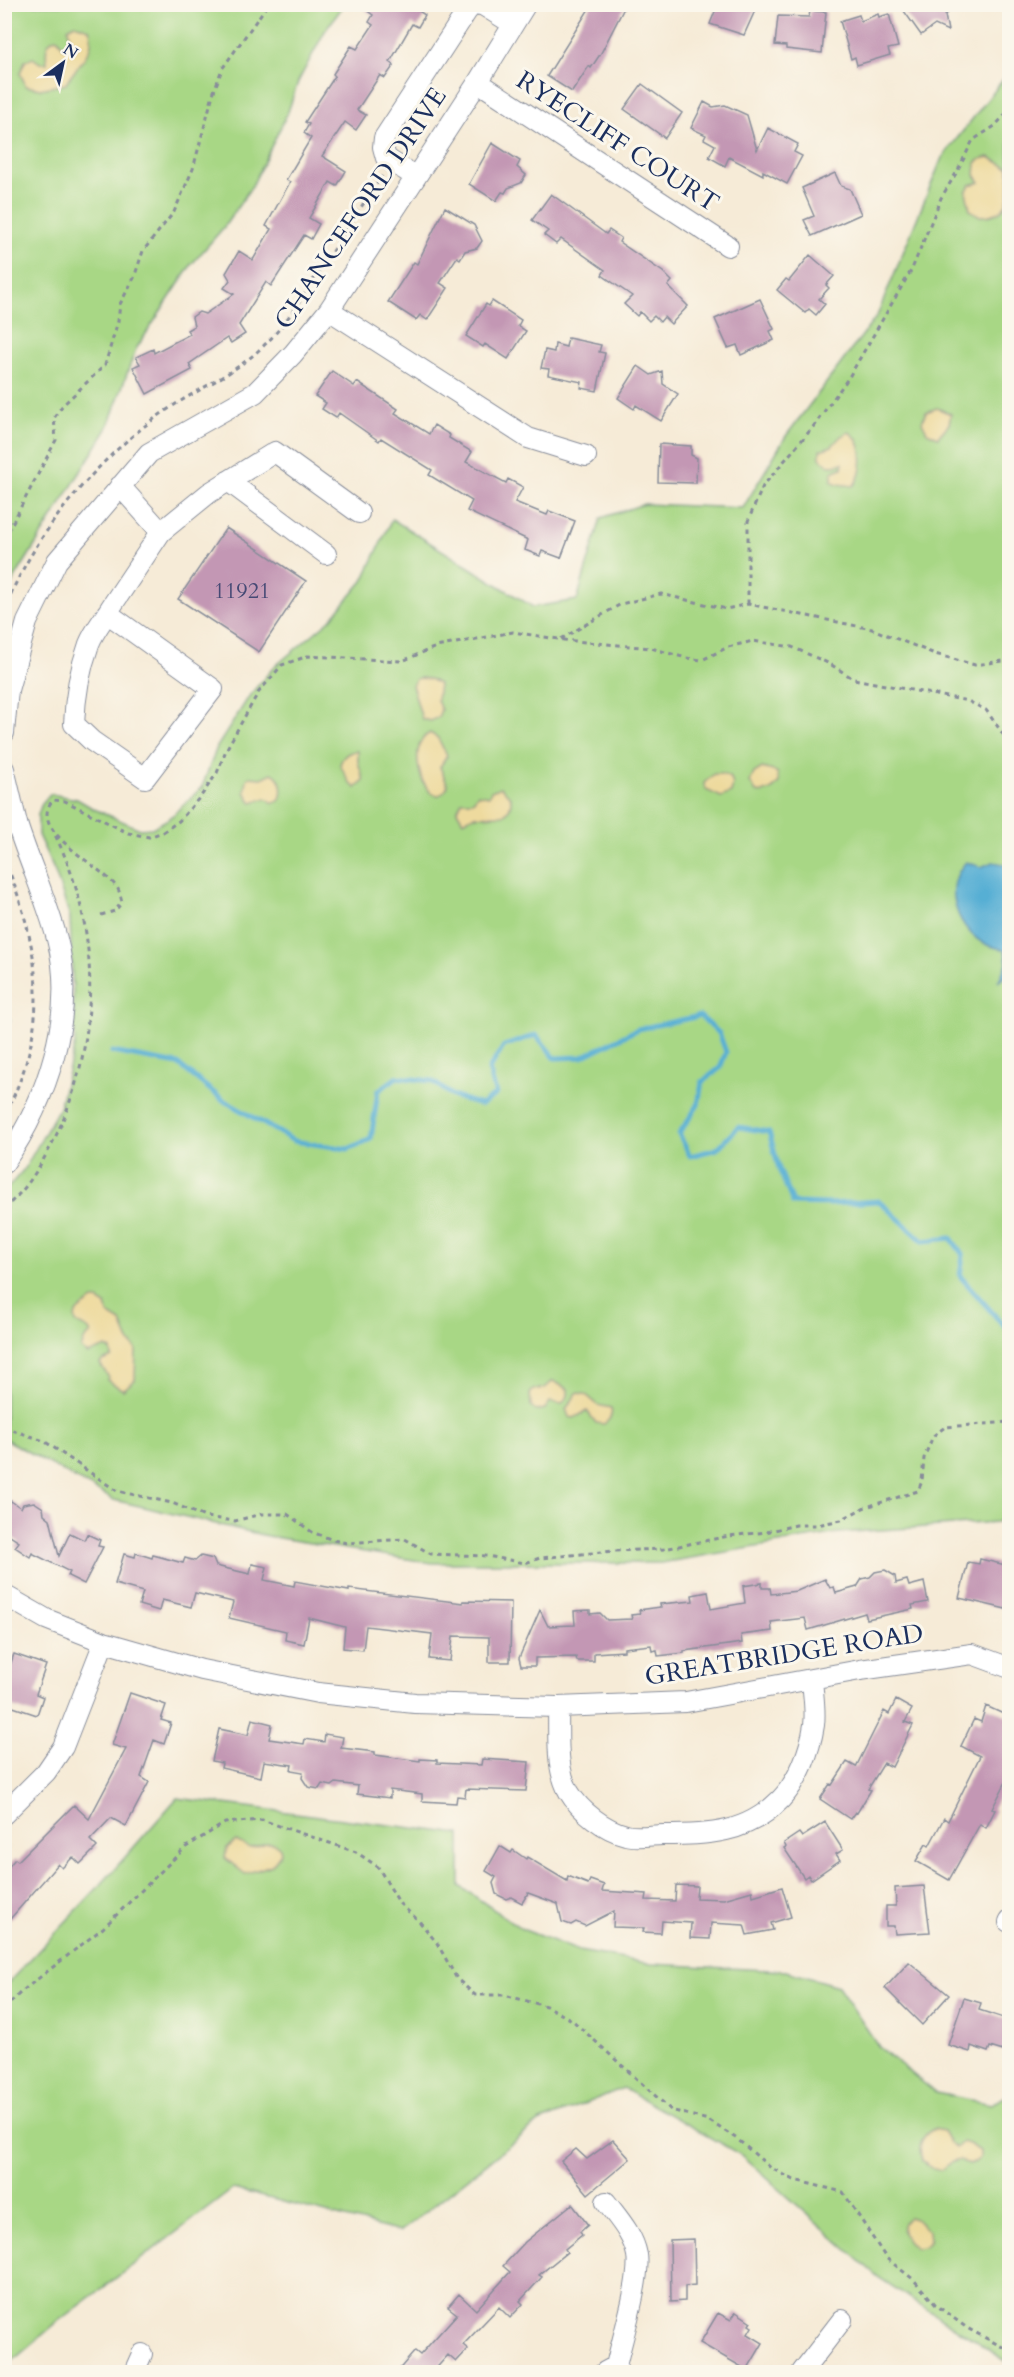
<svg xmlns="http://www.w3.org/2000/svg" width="1014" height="2377" font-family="Cardo,serif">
	<rect width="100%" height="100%" fill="#fbf7ec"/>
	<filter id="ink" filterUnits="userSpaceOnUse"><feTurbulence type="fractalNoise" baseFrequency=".0167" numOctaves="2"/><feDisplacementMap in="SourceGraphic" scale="12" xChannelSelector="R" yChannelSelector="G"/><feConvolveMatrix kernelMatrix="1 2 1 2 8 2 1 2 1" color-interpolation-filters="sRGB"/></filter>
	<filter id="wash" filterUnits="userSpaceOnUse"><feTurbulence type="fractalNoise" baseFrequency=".008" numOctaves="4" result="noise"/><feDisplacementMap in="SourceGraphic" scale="24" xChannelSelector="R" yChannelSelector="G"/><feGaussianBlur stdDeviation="1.35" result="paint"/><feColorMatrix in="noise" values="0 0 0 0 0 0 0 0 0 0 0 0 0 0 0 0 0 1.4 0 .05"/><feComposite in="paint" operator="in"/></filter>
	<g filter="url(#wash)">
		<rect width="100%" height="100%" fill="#f6ebd7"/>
		<path fill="#a8d785" stroke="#628372" stroke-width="1.5" d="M4,5H344L325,31L298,82L288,112L252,186L224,227L191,265L136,349L107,429L5,594Z
			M1009,72V1512L997,1522L838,1533L661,1563H432L267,1536L114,1500L5,1439V1191L25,1168L59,1108L75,1044L70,917L55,872L38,835V815L42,803L51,794L77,799L94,809L140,829L152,828L170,818L202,787L217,747L250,695L273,668L330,620L363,581L392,519L533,607L577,600L601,518L644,504L743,508L786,436L877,316L942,158Z
			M177,1798L460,1834V1886L522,1929L579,1951L651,1964L786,1971L838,1986L879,2047L936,2093L991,2104L1009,2095V2363L878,2277L741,2155L623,2088L539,2122L400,2232L233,2189L54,2325L5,2367V1986L105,1880Z"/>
		<path fill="#eeda9e" stroke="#84847e" stroke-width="1.5" d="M75,24L89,29C99,51 75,66 66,84L40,89L26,86L20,73L25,61L33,58L40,63H47C46,54 44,43 55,38L58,39L63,47L67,46L70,41L68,28Z
			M989,157L1009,168C1010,191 1013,217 980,216L970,210L966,192L970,185L980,182L975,175L976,163L981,159Z
			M937,408L951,414L949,424L938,437L927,432L922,422L926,412Z
			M849,432C865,441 865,474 853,486L837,484L832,481V472L842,468L843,463L829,466L820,458V450L832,446L841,436Z
			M420,678L430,679L439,684L437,700L441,710L438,717L431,721L422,719L412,685L416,679Z
			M430,733L438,738L447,756L440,767L448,786C430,821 401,745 430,733Z
			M358,751V762L364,781L356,788L350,783L340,765C342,756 349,751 358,751Z
			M762,768L777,772L779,782C774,790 764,794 756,792L750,782L754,773Z
			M272,773C282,777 284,792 279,801L273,803L266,798L252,803L245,792L247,779L250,777L262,778Z
			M714,774H722L731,778L733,785L731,793L721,797L706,790L704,783Z
			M501,787L511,798C511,806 510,811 503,815L474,816L463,821L457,811L462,801H473L478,794L489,796L491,791Z
			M93,1300H98L106,1305L108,1314L121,1322L129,1341L136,1349L135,1380L123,1390L107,1380L108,1376L100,1364L102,1361L112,1357L111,1350L106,1347L88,1354L81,1349L84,1340L91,1333L88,1329L76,1323C72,1309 83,1308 93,1300Z
			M553,1381L568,1389V1396L562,1404L550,1402L545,1409L536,1411L531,1406L530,1394L533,1390L545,1388Z
			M577,1393L585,1394L598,1405L611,1408C613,1415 610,1420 604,1424L596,1423L587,1411L574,1418L569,1417L566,1409Z
			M236,1841L250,1848C263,1845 270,1838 280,1848L281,1853L272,1865L245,1874L225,1858L227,1848Z
			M934,2129L943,2131L950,2143L956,2148L962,2142L969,2144L980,2151V2158C973,2166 968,2165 960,2160L952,2162L941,2170L930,2167L922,2161C918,2147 921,2135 934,2129Z
			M909,2217L915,2219L929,2231L930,2241L924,2247L915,2248C905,2240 896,2227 909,2217Z"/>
		<path fill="#57afd4" stroke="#396f99" stroke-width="1.5" d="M966,862L981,867L993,862L1009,865V974L998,982L1007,963L1005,951C999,947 990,947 983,943C955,926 943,887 966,862Z"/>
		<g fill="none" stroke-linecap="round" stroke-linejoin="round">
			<path stroke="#57afd4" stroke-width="5" d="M4,1019L8,1020
				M112,1052L178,1064L223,1100L294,1141L348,1149L371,1139L378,1091L397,1077L432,1081L453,1096L481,1105L496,1094L489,1069L504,1046L536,1035L555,1058L582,1057L638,1029L700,1016L719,1033L726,1052L720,1068L702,1082L698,1105L679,1134L690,1156L717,1149L738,1127L769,1132L779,1169L793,1203L830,1204L879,1201L923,1241L951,1238L963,1255L960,1276L1005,1327H1010"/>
		</g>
		<g id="blocks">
			<path fill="#c397b4" d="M358,4H408L425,15L418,27L412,24L390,62L394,65L385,78L380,75L357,110L366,115L356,130L345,122L322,156L346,171L337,186L330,182L309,218L319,224L311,239L304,235L271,286L266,282L239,325L245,334L231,343L227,338L189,364L192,370L147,394L133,367L140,364L136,357L153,349L154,353L190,334L187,330L194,326L192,317L199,312L205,314L234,294L224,288L230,280L226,273L239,251L253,260L271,229L266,226L290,182L286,180L311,138L304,133L309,124L305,122L335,76L333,74L351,46L357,49L373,25L369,22L373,15Z
				M592,4H626L601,53L591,68L589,66L572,92L547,76Z
				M718,4H758L744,35L710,24Z
				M899,4H960L945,15L948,31L935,25L921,35Z
				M810,11L826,12L822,53L786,49V46L775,45L778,16L809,17Z
				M878,14L879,17L889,14L898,47L888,49L890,55L857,65L855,57L851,59L840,21L859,15L861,21Z
				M642,84L682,113L665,138L624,109Z
				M704,102L713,107L725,105L747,115L757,150L768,128L798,144L794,152L802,156L787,184L763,171V175L729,157L725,166L709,157L715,145L704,139L706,135L691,128Z
				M492,143L520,161L517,167L526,175L521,183L508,188L505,193L502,192L496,201L469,184Z
				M835,173L841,186L850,189L861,214L812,236L804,220L814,216L802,188Z
				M551,194L606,234L609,230L621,238L619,242L663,272L672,281L668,286L688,306L671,324L664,317L660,322L654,316L649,321L640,312L637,316L624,304L632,296L602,275L605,270L561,239L556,244L544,235L548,231L532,220Z
				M445,207L474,225L482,241L477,248L465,251L460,259L457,257L440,283L448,288L427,320L420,315L416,320L388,302L414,262L417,264Z
				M810,255L834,276L826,285L829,288L819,299L825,304L816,315L809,309L805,313L777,290L786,279L789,281Z
				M760,299L774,329L770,331L774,340L741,355L737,345L728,348L715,319Z
				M492,301L521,320L518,326L526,331L508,359L485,344L483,347L466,336L486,304L489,306Z
				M568,338L601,345L599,352L605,353L597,391L581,388L582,382L548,375L549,369L541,368L545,350L554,352L555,344L566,347Z
				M638,366L651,375L662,371L663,384L678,394L661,421L636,405L634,409L618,398Z
				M332,371L354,386L357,382L398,409L395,413L429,434L434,425L450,435L449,438L472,452L466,462L506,483L508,479L523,487L515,502L547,515L549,511L575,521L561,558L542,551L540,556L525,550L528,540L467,511L472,501L429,475L432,470L381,438L379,441L339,413L336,418L322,409L326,403L315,396Z
				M659,444L691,446V455L697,458L696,483L658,482Z
				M226,528L306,581L259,652L178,599Z
				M11,1501L21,1508L23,1504L34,1502L43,1508L44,1514L50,1519L59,1556L70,1533L84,1540L87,1534L100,1540L98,1546L103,1547L84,1584L68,1576L70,1572L32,1553L30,1557L15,1547L19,1542L4,1532V1511Z
				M136,1553L152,1558L153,1555L183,1563L185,1558L195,1561L201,1556L213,1559L216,1566L250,1574L252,1564L267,1567L264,1580L294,1586L295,1581L349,1591V1589L463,1603V1601L511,1602L510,1662H489V1637L453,1636L450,1661L429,1659L432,1634L366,1626L363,1650L343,1648L345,1627L309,1618L304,1644L285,1640L286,1631L229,1618L233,1602L195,1593L191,1607L162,1600L159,1611L139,1605L143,1592L115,1584L124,1554L135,1557Z
				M980,1559L1010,1566V1595L1006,1609L959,1598L968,1562L979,1564Z
				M885,1570L895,1576L896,1583L907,1580L909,1586L924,1582L928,1602L912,1605L913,1609L867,1619L865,1613L808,1630L805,1618L771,1622L772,1631L741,1635L742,1643L684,1651V1653L658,1656L657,1650L652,1651L651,1645L624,1648V1651L594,1653V1661H577L576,1657L535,1658V1666H521L519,1658L540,1610L548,1626L575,1625L574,1611L590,1610V1614L600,1613L607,1620L632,1619L631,1615L640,1614L639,1610L661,1607L660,1604L693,1601L692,1595L708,1592L711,1609L745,1603L743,1586L762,1583V1588H770L771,1594L797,1591L825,1579L830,1588L834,1587L836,1593L857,1587L862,1579L870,1577L875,1572Z
				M14,1654L46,1665L36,1694L43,1697L37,1715L4,1704V1683Z
				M130,1693L166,1705L161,1720L171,1723L164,1744L154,1740L141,1777L149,1782L126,1826L111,1818L90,1840L97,1847L80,1864L73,1857L62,1868L58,1864L4,1926V1872L15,1859L18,1861L74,1805L89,1819L126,1749L112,1745Z
				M896,1700L912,1709L905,1722L913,1725L892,1767L884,1763L868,1789L871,1790L857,1813L855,1812L850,1819L820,1799L830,1784L832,1785L847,1762L856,1767L884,1711L889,1714Z
				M986,1706L1010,1717V1774L992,1809L995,1810L986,1828L980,1824L949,1880L916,1861L926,1844L929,1846L944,1818L948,1821L980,1756L961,1746L974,1719L981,1722Z
				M252,1719L272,1724L269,1739L304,1744L305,1739L324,1742L325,1734L343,1737L341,1748L375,1752V1755L420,1761V1759L437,1760V1763L481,1765L482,1759L529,1762L526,1791L466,1789L465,1797L457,1796L456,1803L422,1801V1794L390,1790V1798L357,1794L358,1786L336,1783L332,1786L322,1784L319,1789L308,1787L302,1778L303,1772L291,1770L292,1765L264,1761L261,1777L221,1768L222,1763L212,1761L219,1729L248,1735Z
				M825,1822L843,1850L836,1854L840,1860L811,1880L808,1875L804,1878L784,1848L786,1847L784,1843L799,1833L802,1837Z
				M500,1846L511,1853L513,1850L526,1859L527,1857L567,1881L568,1876L588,1884L590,1880L604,1885L602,1891L647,1894L646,1900L675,1901L676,1885L697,1886L696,1898L724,1899L752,1891L753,1896L782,1887L791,1917L771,1923L773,1930L747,1935L744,1925L711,1923L710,1939L690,1938L691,1923L662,1921L661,1933L643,1932L644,1928L613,1927L614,1911L585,1926L576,1922L571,1925L562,1922L558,1904L528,1893L522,1903L511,1897L506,1899L496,1894L493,1883L496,1877L486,1871Z
				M924,1886L930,1932L895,1934L894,1926H886V1906H896L895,1888Z
				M909,1962L949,1995L922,2025L885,1988Z
				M964,1998L981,2003L979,2010L1010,2020V2030L1003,2051L990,2047L988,2052L971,2046L970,2052L948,2045Z
				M613,2140L630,2159L588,2194L561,2161L576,2149L587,2159Z
				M572,2204L588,2225L580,2232L582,2235L565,2249L567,2252L539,2275L542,2277L520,2301L523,2304L510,2318L499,2307L463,2345L468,2349L456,2362L448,2355L432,2373H396L415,2351L420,2355L457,2314L448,2307L459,2294L476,2310L510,2272L503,2266L525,2242Z
				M694,2239L695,2285L685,2286V2301L671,2302L670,2240Z
				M736,2312L751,2322L749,2325L752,2327L748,2334L763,2343L747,2370L700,2343L718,2313L731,2320Z"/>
		</g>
	</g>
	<g filter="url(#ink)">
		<use href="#blocks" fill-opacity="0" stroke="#888d9a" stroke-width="1.5"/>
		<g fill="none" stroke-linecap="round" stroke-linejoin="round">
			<defs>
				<path id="minor" d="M477,4L484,6L513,24
					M478,82L728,246
					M416,177L386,158L383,147L384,138L467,11L474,4
					M329,310L528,438L586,456
					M228,481L326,554
					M120,486L161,532L209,493L275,452L359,513
					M107,613L213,689L145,778L92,741L74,724C75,697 80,669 89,644C94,631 104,619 111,607L161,532
					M4,733L8,690L27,622L57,561L149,453L255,393L293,354L329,310L478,82L526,4
					M4,769C9,788 13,808 18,827C30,864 47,901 57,939C77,1013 47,1101 4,1163
					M4,1595L46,1619L104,1642L202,1670L318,1693L415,1703L558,1707L686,1702L860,1670L972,1654L1010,1668
					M558,1707C559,1734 555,1768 569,1792C580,1811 605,1830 626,1835C637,1838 652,1835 663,1835C708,1835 747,1834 781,1799C799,1780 810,1751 814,1725C816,1711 813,1694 812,1680
					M4,1814L46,1772L63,1747L104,1642
					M1009,1922L1010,1920
					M134,2372L142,2354
					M605,2372L616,2366C622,2339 641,2279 637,2255C633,2234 618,2218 606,2202
					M802,2372L842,2320"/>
			</defs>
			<use href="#minor" stroke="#888d9a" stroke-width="22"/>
			<path stroke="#888d9a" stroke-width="3" stroke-dasharray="4.5 4.5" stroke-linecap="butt" d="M4,539L56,440L54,418L62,406L105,365L118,321L120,304L134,278L143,251L174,212L193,169L213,94L222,69L268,4
				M748,604V521L763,486L813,427L849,377L912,269L941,198L958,170L973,140L995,126L1010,109
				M4,611C31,537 99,456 164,412C195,390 231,376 259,350C284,328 302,298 319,271C340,239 361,207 382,176
				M561,639L621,604L661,594L726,609L748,604L872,629L935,654L975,665L1003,661L1010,657
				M4,858C41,949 52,1025 4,1116
				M101,915L115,911L122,902C121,898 120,893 118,889C104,866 25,831 53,800L65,801L128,833L149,837L163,832L179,821L201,796L217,773L226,750L258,693L282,665L308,656L402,661L436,647L513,632L564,640L651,648L686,658L702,660L728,647L753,641L792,647L830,664L854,679L968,701L986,710L1005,737L1010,739
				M4,1209C13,1200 22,1192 29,1182C99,1082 110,942 54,833
				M4,1427L44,1441L117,1491L172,1503L205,1517L235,1521L261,1514H287L312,1532L333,1540L347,1543L405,1539L431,1554L487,1556L525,1563L540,1558L613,1551L664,1549L729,1536L766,1532L796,1525H817L841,1520L863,1508L918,1491L922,1481L924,1458L933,1436L945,1427L1010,1422
				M4,2009L21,1992L103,1928L186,1847L225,1823L262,1820L356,1852L378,1867L400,1904L419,1921L437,1943L457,1979L475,1995H504L546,2006L572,2020L671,2110L708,2120L737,2139L771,2168L794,2180L843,2192L886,2258L913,2279L936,2305L967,2328L1010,2351
				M4,2260L6,2259"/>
			<use href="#minor" stroke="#fff" stroke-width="20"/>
		</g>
	</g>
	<g text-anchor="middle" stroke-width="6" stroke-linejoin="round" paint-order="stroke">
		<g font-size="22" fill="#454974">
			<text x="242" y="598">11921</text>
		</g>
		<g font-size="26" fill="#1b2f5e" stroke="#fbf7ec">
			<text transform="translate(618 141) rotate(33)" y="9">RYECLIFF COURT</text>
			<text transform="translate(360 208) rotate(-56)" y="9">CHANCEFORD DRIVE</text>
			<text transform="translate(784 1654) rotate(-9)" y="9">GREATBRIDGE ROAD</text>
		</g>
	</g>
	<rect width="1014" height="2377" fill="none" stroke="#fbf7ec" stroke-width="24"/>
	<g transform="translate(63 63) rotate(33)" stroke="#fbf7ec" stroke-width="4.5" paint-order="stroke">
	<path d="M0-4.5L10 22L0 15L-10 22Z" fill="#1b2f5e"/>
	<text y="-9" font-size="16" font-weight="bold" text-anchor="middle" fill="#1b2f5e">N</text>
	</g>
</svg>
